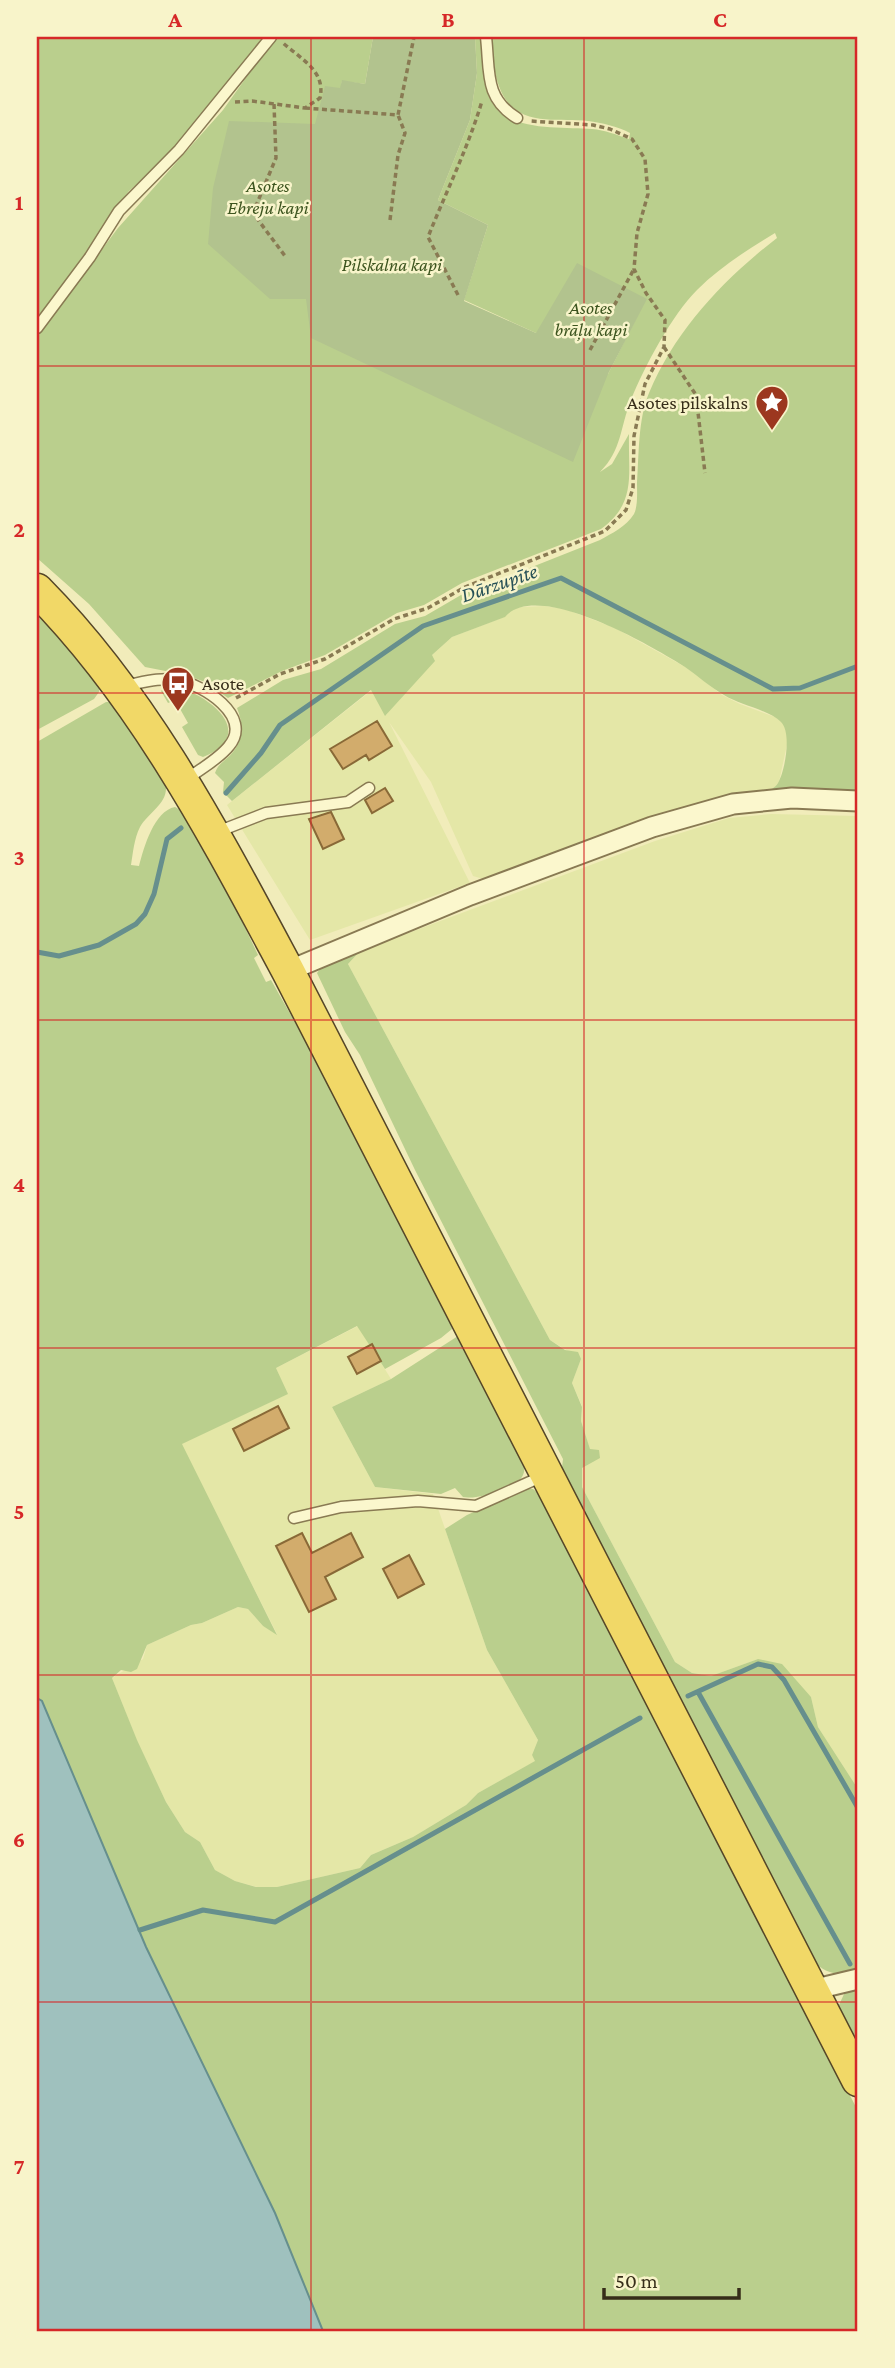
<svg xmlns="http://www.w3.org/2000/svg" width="895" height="2368" font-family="'Crimson Pro',serif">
	<rect width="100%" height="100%" fill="#f1ecba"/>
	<path fill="#e4e7a7" d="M544,606L565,609L615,628L687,668L722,695L740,704L775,717L784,724L788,740L779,782L774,788L765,792L725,798L674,811L490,881L473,876L431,782L389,722L470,883L310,940L227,805L372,690L386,715L432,655L452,637L504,617L510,610L521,607Z
		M771,814L858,816V1789L818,1727L811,1697L758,1659L711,1676L692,1673L675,1662L582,1487V1468L599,1450H590L581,1421L582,1406L572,1383L581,1359L550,1340L348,964L360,951L655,841L729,818Z
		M358,1326L391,1379L332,1407L375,1487L433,1494L487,1650L538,1740L532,1755L536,1761L478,1793L466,1805L413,1837L371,1855L360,1868L277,1887H257L235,1881L215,1870L200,1842L185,1832L166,1802L137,1741L112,1678L143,1659L147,1645L191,1625L202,1623L238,1607L248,1609L263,1626L277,1634L181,1444L287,1394L276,1368Z"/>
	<path fill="#bacf8d" d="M37,37H265L172,153L129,191L37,321Z
		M278,37H373L365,84L342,81L306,299L608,374L646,299L536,333L464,300L488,225L438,200L470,120L477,73L475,37H482C484,55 481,74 487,91C499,134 559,126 592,129C605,130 617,135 629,139L630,133C617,126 602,123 588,121C562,118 523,126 506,100C494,82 493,58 490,37H858V797L765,792C770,790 775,788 778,783C785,771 792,733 781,722C769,710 740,705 724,695C710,687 698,676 685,667C652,646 537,579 505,617L452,637L432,655L435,661L385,716L371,690L232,801L223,792L224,782L215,773C218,763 227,760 233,752C244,738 243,723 237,708L283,680L321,669L395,624L425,616L461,595L600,540C612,533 626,527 634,514C638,506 637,492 637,483C639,455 638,419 649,393C676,329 724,279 777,238L775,233C747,250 720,267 697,290C672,315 644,367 631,400C620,427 622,450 600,472L612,464L629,434C628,474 637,503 601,529L462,583L424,605L397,613L325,655L282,671L228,698L205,682L186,675L145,667L89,604L37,558V336L118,228L223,110L265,51Z
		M37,611L100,684L99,692L94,699L37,730Z
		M170,685C206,692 261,733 203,757L198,755L182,727L188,723L175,700L168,703L161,691L166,686Z
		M106,702H112L117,708L166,787C167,804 148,813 140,827C134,839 133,853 131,865L139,866C144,847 154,811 175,807L182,811L231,898L258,955L254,958L266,982L271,980L326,1077L450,1319L452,1329L441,1338L385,1369L357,1326L276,1368L288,1394L182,1444L277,1635L263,1626L248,1609L238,1607L202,1623L191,1625L147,1645L137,1669L131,1672L121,1670L112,1678L137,1740L166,1802L185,1832L200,1842L215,1870L235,1881L256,1887H277L360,1868L371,1855L413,1837L466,1805L478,1793L535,1761L532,1755L538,1740L487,1650L445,1529L467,1515L525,1489H533L539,1494L858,2111V2331H323L275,2213L146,1947L42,1702L37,1698V742Z
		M360,951L348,964L550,1340L565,1350L578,1352L581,1359L572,1383L582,1407L581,1421L590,1449L599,1450L600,1458L582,1468V1487L675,1662L692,1673L711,1676L758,1659L782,1664L811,1697L818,1727L858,1789V1972C841,1976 830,1975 816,1964L561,1476L563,1459L415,1170L360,1055L345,1032L317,973L324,964Z
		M458,1336L517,1449C520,1457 527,1467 523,1475C517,1489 476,1500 463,1497L455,1488L441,1494L375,1487L332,1407L391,1379Z
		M858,1986V2050L838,2007L845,1992Z"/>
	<path fill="#b2c38e" d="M373,37H475L477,73L470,120L438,200L488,225L464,301L536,333L577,263L647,299L608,374L573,462L311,338L306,299H270L208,244L213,188L229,121L315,124L325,86L340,88L342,80L365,84Z"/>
	<path fill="#9fc1be" stroke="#668f8d" stroke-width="2" d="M37,1698L42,1701L146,1947L275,2213L323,2331H37Z"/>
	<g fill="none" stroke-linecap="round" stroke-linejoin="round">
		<path stroke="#668f8d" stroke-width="5" d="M226,793L261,753L280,725L423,626L561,578L773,689L800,688L858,666
			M37,952L59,956L99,945L136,924L145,914L154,894L167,839L181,828
			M698,1692L850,1964
			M688,1696L758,1664L772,1667L784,1680L858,1808
			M140,1930L203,1910L275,1922L640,1718"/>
	</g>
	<path fill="#d2ac6c" stroke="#896937" stroke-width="2" d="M377,721L392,746L369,760L366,755L343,769L330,749Z
		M385,788L393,801L372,813L365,800Z
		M331,812L344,839L323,849L309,819Z
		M372,1344L381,1361L357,1374L348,1357Z
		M278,1406L289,1428L244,1451L233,1429Z
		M302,1533L312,1553L351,1533L363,1557L325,1577L336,1599L309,1612L276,1546Z
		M409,1555L424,1584L398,1598L383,1569Z"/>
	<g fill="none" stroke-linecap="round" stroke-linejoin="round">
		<defs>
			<path id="service" d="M486,37C490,71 484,98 517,118
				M37,328L90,257L119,211L179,150L271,37
				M123,686C141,683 159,677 177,680C202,684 254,716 229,746C219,759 200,769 186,780
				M217,832L266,813L348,802L369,788
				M294,1518L341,1507L418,1501L476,1506L543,1476"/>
			<path id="minor" d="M288,971L470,895L652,827L733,804L792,798L858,801
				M812,1990L858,1979"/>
			<path id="trunk" d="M37,590C145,699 216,837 288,971L858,2080"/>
		</defs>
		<use href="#service" stroke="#897a53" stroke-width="13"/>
		<use href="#minor" stroke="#897a53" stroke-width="23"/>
		<use href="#trunk" stroke="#554628" stroke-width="35"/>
		<path stroke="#897a53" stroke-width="3.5" stroke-dasharray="5 3.5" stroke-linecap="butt" d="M235,102L252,101L305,108L320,98C326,71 301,59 283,43
			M274,104L276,158L253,213L285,256
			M305,108L398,115L414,37
			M390,220L398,155L405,133L398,115
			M458,295L428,237C446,192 468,148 482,101
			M602,328L612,333
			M664,347L696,395L705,473
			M590,350L634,269
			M236,698L280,674L325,659L394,619L428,608L465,587L605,531L626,510L633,488L634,436L645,384L664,347L665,320L646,293L634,269L637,233L648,194L645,159L632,139L610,129L593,125L530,121"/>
		<use href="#service" stroke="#fbf7cd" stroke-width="10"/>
		<use href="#minor" stroke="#fbf7cd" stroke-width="19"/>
		<use href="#trunk" stroke="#f1d867" stroke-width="32"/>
	</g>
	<path fill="none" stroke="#d62828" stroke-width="2" stroke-opacity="0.55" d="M311,37V2331M584,37V2331M37,366H858M37,693H858M37,1020H858M37,1348H858M37,1675H858M37,2002H858"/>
	<defs>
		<symbol id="sight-pin" viewBox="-11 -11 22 30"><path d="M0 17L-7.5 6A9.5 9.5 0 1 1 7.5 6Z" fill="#9c371f" stroke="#f8f4ca"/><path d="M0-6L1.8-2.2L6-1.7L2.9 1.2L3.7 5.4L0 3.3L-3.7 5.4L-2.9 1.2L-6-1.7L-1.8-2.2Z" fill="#fff"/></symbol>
		<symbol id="bus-pin" viewBox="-11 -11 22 30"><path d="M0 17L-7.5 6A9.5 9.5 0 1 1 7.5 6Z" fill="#9c371f" stroke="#f8f4ca"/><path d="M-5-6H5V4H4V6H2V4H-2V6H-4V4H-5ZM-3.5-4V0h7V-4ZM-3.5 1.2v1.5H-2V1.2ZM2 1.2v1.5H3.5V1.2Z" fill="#fff"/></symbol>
	</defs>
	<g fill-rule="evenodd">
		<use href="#sight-pin" x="753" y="383" width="38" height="52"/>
		<use href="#bus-pin" x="159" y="664" width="38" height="52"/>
	</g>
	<g text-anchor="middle" stroke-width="5" stroke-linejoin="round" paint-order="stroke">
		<g font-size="19" font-style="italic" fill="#3c541e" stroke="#f8f4ca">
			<text x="268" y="192">Asotes<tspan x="268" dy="22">Ebreju kapi</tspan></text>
			<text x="392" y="271">Pilskalna kapi</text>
			<text x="591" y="314">Asotes<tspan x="591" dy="22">brāļu kapi</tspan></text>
		</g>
		<g font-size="19" fill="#362d19" stroke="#f8f4ca" text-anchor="end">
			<text x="748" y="409">Asotes pilskalns</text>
			<text x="202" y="690" text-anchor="start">Asote</text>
		</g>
		<g font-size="21" font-style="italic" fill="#275157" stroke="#f8f4ca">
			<text transform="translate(499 583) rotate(-19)" y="7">Dārzupīte</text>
		</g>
	</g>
	<rect width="895" height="2368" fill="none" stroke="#f8f4ca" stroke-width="77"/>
	<path d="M604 2288v10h135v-10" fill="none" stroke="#362d19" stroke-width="3.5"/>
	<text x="615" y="2288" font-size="21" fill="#362d19" stroke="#f8f4ca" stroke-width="5" paint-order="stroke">50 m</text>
	<rect x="38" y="38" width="818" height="2292" fill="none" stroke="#d62828" stroke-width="2.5"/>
	<g font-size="23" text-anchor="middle" font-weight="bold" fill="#d62828">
		<text x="175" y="27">A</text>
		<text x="448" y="27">B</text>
		<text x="720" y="27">C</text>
		<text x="19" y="210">1</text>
		<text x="19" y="537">2</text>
		<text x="19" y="865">3</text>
		<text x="19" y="1192">4</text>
		<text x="19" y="1519">5</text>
		<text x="19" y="1847">6</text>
		<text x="19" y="2174">7</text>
	</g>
</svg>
